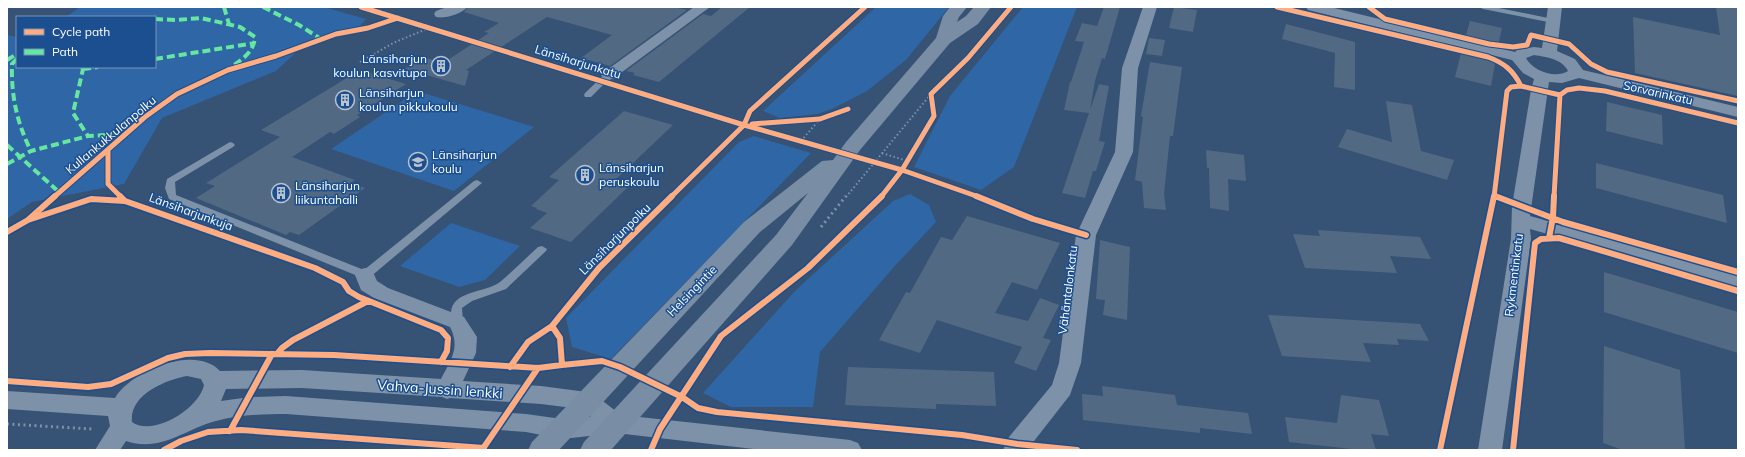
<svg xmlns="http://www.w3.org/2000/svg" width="1745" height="457" font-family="Mulish,sans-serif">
	<rect width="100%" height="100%" fill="#365274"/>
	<path fill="#2f66a5" d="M80,7H324L366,19L359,27L343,34L305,44L276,71L162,118L124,184L32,202L7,219V35L17,37V67H155V17H66Z
		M876,7H949L906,60L867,91L832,109L817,114L780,118L763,111Z
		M1023,7H1077L1014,167L981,190L914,167L950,96Z
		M417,91L534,127L454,191L331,149Z
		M754,136L811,153L611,359L572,347L566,318L739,142Z
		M910,194L929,205L936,222L894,267L820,352L813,407H731L703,393L795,291L893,201Z
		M451,223L520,246L485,280L459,287L400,266Z"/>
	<path fill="#526984" d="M468,7H673L687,10L610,66L581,58L612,35L547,17L466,70L469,71L465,86L405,69L423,57L443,63L489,33L484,32L499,23L464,12Z
		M722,7H750L659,82L633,75L635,73L626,71L703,14L711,16Z
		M1104,7H1120L1105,59L1102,58L1095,81L1090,110L1099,84L1109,86L1099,141L1105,142L1096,171H1093L1085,198L1062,193L1089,113L1064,110L1070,82H1071L1084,42L1075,41L1082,23L1097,26Z
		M1174,7L1197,10L1193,32L1169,28Z
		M1716,7H1738V96L1635,73L1633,17L1720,35Z
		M1470,21L1502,28L1498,46L1465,38Z
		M1286,24L1355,42V90L1334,87L1335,53L1282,39Z
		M1149,38L1165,40L1162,56L1146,54Z
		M1462,49L1496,58L1491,86L1455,77Z
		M1150,62L1182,67L1173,136H1170L1164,194L1166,210L1144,208L1142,182L1135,180L1143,117L1141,116Z
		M360,70L406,84L357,115L360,117L334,134L330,132L292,157L355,180L351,183L365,188L299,235L290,232L286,235L196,198L215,186L206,183L280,137L261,130Z
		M1386,101L1412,105L1421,151L1454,160L1447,180L1338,147L1347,129L1392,142Z
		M1607,102L1662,115L1663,145L1606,131Z
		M624,111L673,125L612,183L627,188L571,242L530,228L547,213L536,209L537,208L531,206L559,180L549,177Z
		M1206,150L1244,155L1246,181L1228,179L1229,211L1210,208L1209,168H1207Z
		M1596,163L1723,195L1727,223L1596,188Z
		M967,216L1060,243L1037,290L1012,282L995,313L1028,321L1040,298L1059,305L1043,338L1051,340L1036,371L1014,363L1022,347L937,320L920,353L879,340L906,292L910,293L941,237L952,240Z
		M1318,230L1420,237L1431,259L1390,256L1397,273L1305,268L1293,234L1320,236Z
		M1100,240L1130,247L1127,320L1103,315L1105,300L1096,299Z
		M1604,272L1738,312V353L1604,312Z
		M1268,315L1420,324L1429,341L1397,339L1399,345L1363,343L1371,362L1282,356Z
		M1604,346L1680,370L1685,450H1623L1603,443Z
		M848,367L994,372L996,406L936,404V409L845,405Z
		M1102,386L1175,395L1177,405L1248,413L1252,434L1200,428V433L1083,420L1082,394L1103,396Z
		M1341,395L1379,400L1389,436L1371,434L1376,450H1361L1289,442L1285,417L1337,423Z"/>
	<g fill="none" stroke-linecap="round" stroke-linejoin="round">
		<path stroke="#7d92a8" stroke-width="2" stroke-dasharray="1.5 2.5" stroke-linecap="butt" d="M360,62L393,43L429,28
			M801,141L820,119
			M882,153L907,161
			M846,197L931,94"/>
		<path stroke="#7d92a8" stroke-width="3" stroke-dasharray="2 3.5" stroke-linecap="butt" d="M821,227L846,196
			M7,424L92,429L94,431"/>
		<path fill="#7d92a8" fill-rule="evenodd" d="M1479,7H1494L1553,19L1557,21L1553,23L1483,9Z
			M606,73H609L613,75L591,97H585L584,95L585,93Z
			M230,142L233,143L235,145L233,147L175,182L176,195L364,270L474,181L477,180L482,183L369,278L365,279L169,199L165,188L167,179Z
			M542,246L547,249L546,251L506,289L472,301L462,308L463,322L461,325H453C451,321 451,317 451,313C452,290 486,293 500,282C513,271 526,258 538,247Z"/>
		<path fill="#7d92a8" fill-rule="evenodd" d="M447,7H467C462,14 444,19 436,17L434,14L436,11Z
			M694,7H710L614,78L609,80L604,78L601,75L604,72Z
			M1143,7H1157L1138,68L1133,152L1096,235L1081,363L1070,395L1027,450H1003L1009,437L1052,385L1059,363L1076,235L1115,152L1122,68Z
			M1306,7H1330L1515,52L1517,50L1534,47L1542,48L1548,7H1562L1557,51L1575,59L1583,70L1738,107V117L1579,78L1562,83L1549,82L1530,216L1738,274V288L1530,229L1531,239L1502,450H1478L1511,239L1512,206L1531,90L1534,79L1523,73L1512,60L1308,10ZM1534,55C1547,57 1562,59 1568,71C1555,79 1533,71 1526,58Z
			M365,268L372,270L377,281L388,288L464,317L477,337L476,353L463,381L541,386L587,392L595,395L621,415L850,440L858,443L862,450H762L616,433L562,439L526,432L286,414C262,414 239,415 216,421C185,429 160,453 126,441L120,450H95L110,426L108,416L7,409V391L115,398C131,371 195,344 220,371L302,370L441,379C450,361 461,348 450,327L374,298L361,290L355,275L358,270ZM187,376L201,379L204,385C199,409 153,437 132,422C129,395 165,380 187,376ZM302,388L442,397L447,399L450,398L541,404L581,409L591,417L562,419L526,414L286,396L250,397L221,401L226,389Z"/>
		<path fill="#798da4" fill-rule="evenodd" d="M950,7H967L959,17L957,22L966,16L974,7H991L978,24L950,43L860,150L792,245L611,450H580L584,442L776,235L808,193L760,232L559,450H528L532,442L744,222L822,161L833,160L846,142L936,38L943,16Z"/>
		<path stroke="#66e7a1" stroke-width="4" stroke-dasharray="8 4" stroke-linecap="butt" d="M224,7L229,24
			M263,7L299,25L321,39
			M155,19L176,20L201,18L240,27L255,37C254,51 244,58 234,65
			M17,59L12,64C11,96 17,123 31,151
			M155,59L255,43
			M7,60L17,54
			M82,67L83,69L73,113L88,136
			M83,69L98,67
			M7,145L60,193
			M7,164L31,151L88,136L124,134"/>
		<defs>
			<path id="cycleway-far1" d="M361,7L744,125L902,170L979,197
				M1277,7L1488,57C1504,63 1513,70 1521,86L1560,95L1567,90L1579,88L1605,91L1738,123
				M1369,7L1385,19L1489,44L1513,47L1527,45L1531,35L1569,44L1591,64L1607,72L1738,101
				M752,124L820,119L848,109
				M108,151V184L121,197
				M1494,196L1497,197
				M54,197L145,117L177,94L228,70L276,56L336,34L368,28L398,18
				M671,197L744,125L750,111L865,7
				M881,197L902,170L934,116L931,94L968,58L1011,7
				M1494,197L1507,91L1511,87L1521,86
				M1554,197L1560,95"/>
			<path id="cycleway" d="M120,196L125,201
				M976,196L1033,219L1086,235
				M1495,196L1563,222L1738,272
				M28,220L91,199L125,201L315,268L343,282L349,291L359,297L441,330L448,338L447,351L441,362
				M7,232L28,220L55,196
				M1549,238L1553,217L1554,196
				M277,354L282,348L293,340L368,301
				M562,365L602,361L620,367L682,397L698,408L717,412L962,435L1017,444L1077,450
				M510,367L528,342L552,326
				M7,381L88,387L111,384L168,358L185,354L210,353L334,355L538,368L562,365L560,338L552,326L599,268L672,196
				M230,431L272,354
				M164,450L181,441L208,432L241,430L484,448
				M482,450L538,368
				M651,450L660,429L721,336L808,268L882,196
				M1440,450L1494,196
				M1513,450L1535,243L1541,239L1559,238L1738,291"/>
		</defs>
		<use href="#cycleway-far1" stroke="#1b4f8f" stroke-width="7"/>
		<use href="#cycleway" stroke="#1b4f8f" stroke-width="9"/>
		<use href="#cycleway-far1" stroke="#ffac80" stroke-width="5"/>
		<use href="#cycleway" stroke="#ffac80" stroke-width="6"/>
	</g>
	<defs>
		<symbol id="building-ring" viewBox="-11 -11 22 22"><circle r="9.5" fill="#1b4f8f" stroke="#b9c2ce" stroke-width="1.5"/><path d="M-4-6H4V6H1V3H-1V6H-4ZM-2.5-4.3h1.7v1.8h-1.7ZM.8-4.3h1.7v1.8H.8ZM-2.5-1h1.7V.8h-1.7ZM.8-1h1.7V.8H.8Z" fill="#b9c2ce"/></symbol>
		<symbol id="school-ring" viewBox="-11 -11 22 22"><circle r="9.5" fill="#1b4f8f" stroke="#b9c2ce" stroke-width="1.5"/><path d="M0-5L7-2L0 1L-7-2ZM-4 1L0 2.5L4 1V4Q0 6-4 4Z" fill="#b9c2ce"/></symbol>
	</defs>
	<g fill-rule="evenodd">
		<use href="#building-ring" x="430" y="55" width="22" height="22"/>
		<use href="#building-ring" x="334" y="89" width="22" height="22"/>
		<use href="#school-ring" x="407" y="151" width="22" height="22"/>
		<use href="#building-ring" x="574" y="164" width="22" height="22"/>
		<use href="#building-ring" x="270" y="182" width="22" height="22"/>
	</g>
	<g text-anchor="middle" stroke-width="3" stroke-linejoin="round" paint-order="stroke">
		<g font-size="12" fill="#fff" stroke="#1b4f8f" text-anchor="start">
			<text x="427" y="63" text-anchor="end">Länsiharjun<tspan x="427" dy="14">koulun kasvitupa</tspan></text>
			<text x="359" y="97">Länsiharjun<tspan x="359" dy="14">koulun pikkukoulu</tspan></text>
			<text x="432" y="159">Länsiharjun<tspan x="432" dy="14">koulu</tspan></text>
			<text x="599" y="172">Länsiharjun<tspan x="599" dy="14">peruskoulu</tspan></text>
			<text x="295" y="190">Länsiharjun<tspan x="295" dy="14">liikuntahalli</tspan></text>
		</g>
		<g font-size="12" fill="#fff" stroke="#1b4f8f">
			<text transform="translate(578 62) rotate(17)" y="4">Länsiharjunkatu</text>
			<text transform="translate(1658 93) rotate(13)" y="4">Sorvarinkatu</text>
			<text transform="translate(111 135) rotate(-40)" y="4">Kullankukkulanpolku</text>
			<text transform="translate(191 212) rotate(20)" y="4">Länsiharjunkuja</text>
			<text transform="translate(615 239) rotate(-45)" y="4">Länsiharjunpolku</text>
			<text transform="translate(1514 275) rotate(-83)" y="4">Rykmentinkatu</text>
			<text transform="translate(1068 290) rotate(-83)" y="4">Vähäntalonkatu</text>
			<text transform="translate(692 291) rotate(-46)" y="4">Helsingintie</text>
		</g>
		<g font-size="14" fill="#fff" stroke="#1b4f8f">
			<text transform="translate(440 389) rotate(4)" y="5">Vahva-Jussin lenkki</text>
		</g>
	</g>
	<rect width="1745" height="457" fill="none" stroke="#ffffff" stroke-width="16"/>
	<rect x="16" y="16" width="140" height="52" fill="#1b4f8f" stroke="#7695bc"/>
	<rect x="24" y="29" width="20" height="6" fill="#ffac80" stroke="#7695bc"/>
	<text x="52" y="36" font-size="12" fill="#ffffff">Cycle path</text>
	<rect x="24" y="49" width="20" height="6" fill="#66e7a1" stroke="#7695bc"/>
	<text x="52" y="56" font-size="12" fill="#ffffff">Path</text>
</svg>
